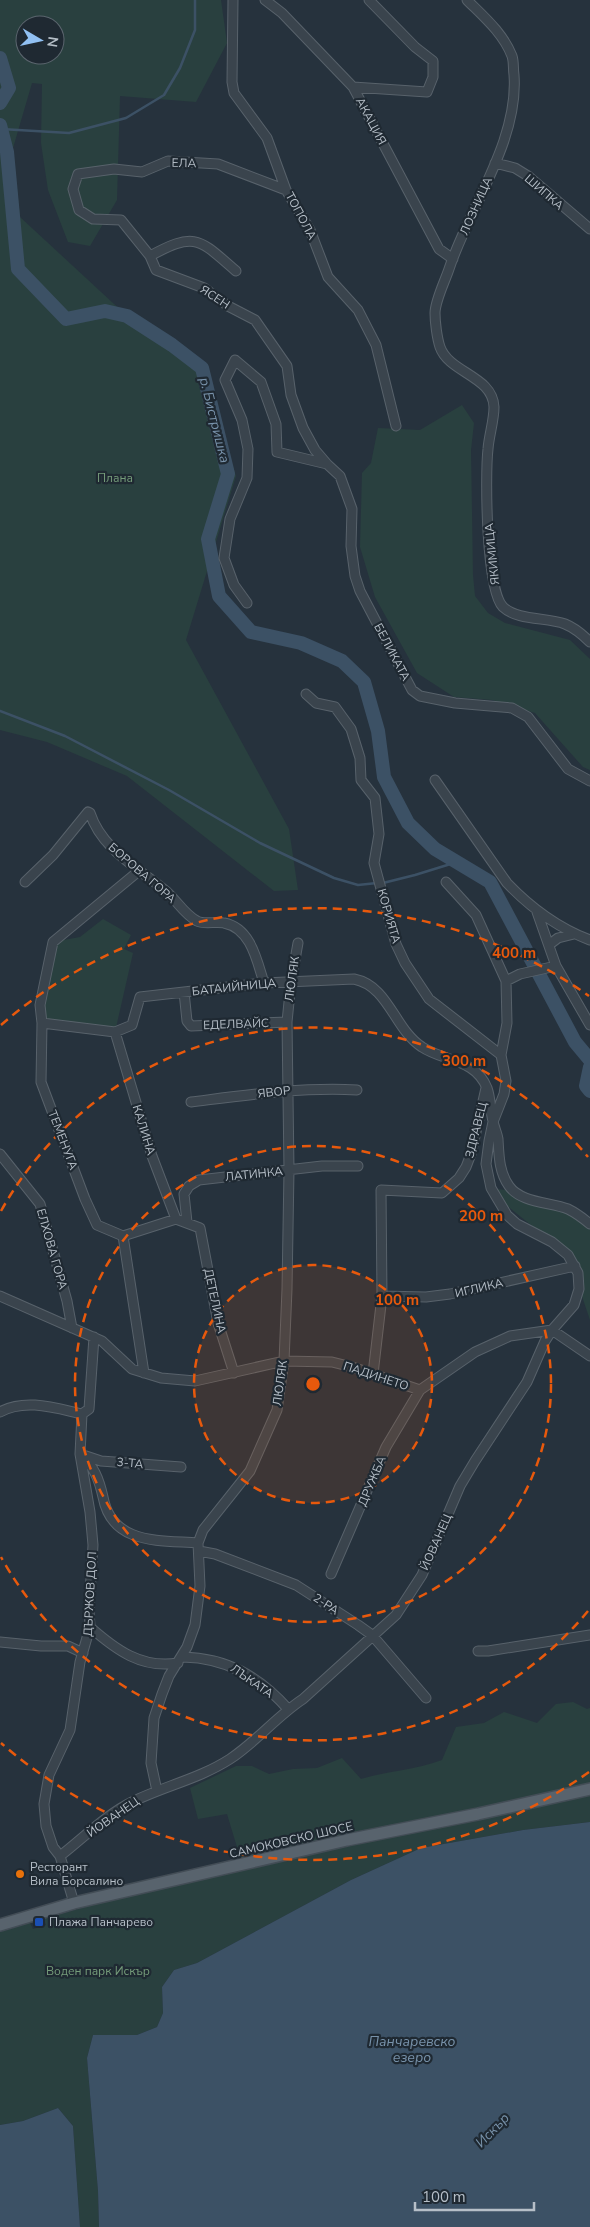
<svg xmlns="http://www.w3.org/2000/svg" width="590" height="2227" font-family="'Nunito Sans',sans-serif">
	<rect width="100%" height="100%" fill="#26323d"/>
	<path fill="#29403f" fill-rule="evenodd" d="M0,0H221L227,43L196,102L120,96L117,200L90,246L68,242L48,190L41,143L42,84L32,83L13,148L20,217L127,316L172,345L202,368L236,476L186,640L289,829L298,890L274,891L127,776L47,742L0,730ZM25,25H55V55H25Z
		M462,405L474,423L471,450L473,575L475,596L488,613L505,623L570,640L590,659V770L583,767L535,713L492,700L454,697L417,673L375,597L360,547L362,473L371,463L378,428L420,430Z
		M103,919L131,935L124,949L133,953L115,1032L42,1023L53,942L80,937Z
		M493,1189C526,1190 563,1207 590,1226V1320L568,1255L500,1200Z
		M573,1702L587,1709L590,1708V1784L259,1856L240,1857L227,1814L198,1819L190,1788L236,1766H252L269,1774L293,1769L317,1768L342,1758L361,1779C388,1771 416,1770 442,1760L456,1727L484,1723L504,1712L537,1723L556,1704Z
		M590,1791V1822L523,1830L421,1848L351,1880L197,1963L174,1970L162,1987L163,2013L157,2027L137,2035H93L87,2058L98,2191L99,2227H80L73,2126L58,2108L23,2121L0,2125V1932L30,1923L33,1929L46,1925L44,1919L92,1905Z"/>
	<path fill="#3c5165" d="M590,1822V2227H99L98,2191L87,2058L93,2035H137L157,2027L163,2013L162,1987L174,1970L197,1963L351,1880L421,1848L523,1830Z
		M58,2108L73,2126L80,2227H0V2125L23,2121Z"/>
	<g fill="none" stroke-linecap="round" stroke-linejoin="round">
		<path stroke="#3c5165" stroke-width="2.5" d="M1,129L69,133L126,118L164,95L180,68L195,30V0
			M0,711L65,736L169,790L260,843L334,878L358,885L377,883
			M383,883L415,875L457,862"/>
		<path stroke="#3c5165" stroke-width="14" d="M0,58L9,88L0,103
			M0,125L7,152L18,269L66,319L105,311L127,316L172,345L202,368L228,474L208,539L219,596L251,632L301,643L342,661L364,682L378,731L384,777L408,823L435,849L490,882L575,1042L590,1060
			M590,1067L586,1086L590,1091"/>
		<defs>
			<path id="minor" d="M233,0L232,82L234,93L267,138L286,190L310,230L328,277L358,310L376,345L396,426
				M265,0L282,13L353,87L439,249L453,259
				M467,0C484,17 503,33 512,56C514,62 513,69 514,75C519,141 469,208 449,269C445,281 435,301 435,313C435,322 437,338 440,347C449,373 493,376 494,407C494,421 489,435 488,449C485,475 486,590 503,607C518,621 547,617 565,624C575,628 582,634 590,642
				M353,87L427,92L433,77V61L415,47L369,0
				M495,163L515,168L528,176L590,229
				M286,190L218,164L168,161L142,172L114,169L78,174L73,189L79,210L93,219L121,220L150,256L156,270L204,288L228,306L255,320L287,366L291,395L303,428L315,450L327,464
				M150,256C196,231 199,239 236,271
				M247,603L234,585L224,558L230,519L247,478L248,449L242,420L225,380L235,360L261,382L276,424L277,452L327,464L340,476L352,509L351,546L355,576L360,591L412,690L420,696L455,703L512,708L528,717L568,769L590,781
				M435,780L507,883C531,908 558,928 590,940
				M25,882L53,855L88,812L90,813C102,850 139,868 167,892C177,901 185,915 197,921C204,925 216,921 224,923C251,928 257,961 264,983
				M446,882L476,915L506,981L507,1023L501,1055
				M537,912L556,966L590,1025
				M550,944L558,938L574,934
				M506,981L520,974L556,966
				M184,992L187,1021L191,1026L287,1022
				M42,1023L40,1005L53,942L140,870
				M115,1032L42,1023L41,1082L85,1199L97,1225L123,1236
				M191,1102C247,1095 301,1087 357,1090
				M0,1154L40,1204L67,1301L72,1328
				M187,1222L184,1194L189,1186L199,1180L322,1166H358
				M0,1296L102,1341L132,1369L161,1378L195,1381L284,1361L332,1362L352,1367L420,1390L475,1352L510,1336L552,1330L590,1356
				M382,1296L426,1297L450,1294L575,1266
				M144,1373L123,1236L176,1219
				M234,1373L218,1323L200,1228L176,1219L152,1156L115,1032L132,1025L140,997L264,983L354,979C389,986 394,1029 422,1047C444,1062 475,1058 487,1088C491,1099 490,1110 493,1121C494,1127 497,1133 498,1139C499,1156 499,1172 509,1186C521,1203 550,1202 568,1209C576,1213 584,1219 590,1224
				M373,1374L382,1296L381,1190L442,1193L459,1178L466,1167L471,1154L486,1088
				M0,1412C25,1398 55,1408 82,1414
				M82,1414L89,1409L94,1337
				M80,1454C94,1466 99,1479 103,1497C112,1545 159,1540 198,1543
				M83,1455L101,1461L181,1467
				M199,1551L215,1554L296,1585L358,1625L372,1635L426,1698
				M331,1574L386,1447L420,1390
				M90,1627C116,1650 142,1669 178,1663
				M0,1642L41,1646H68L83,1653
				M478,1651H488L590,1635
				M183,1657C226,1658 259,1676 288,1709
				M157,1791L151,1763L154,1718L162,1694L169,1676L187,1647L195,1625L200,1586L198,1543L203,1530L250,1471L277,1410L284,1361L287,1289L289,1170L287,1022L291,982L298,943
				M60,1856C82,1839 107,1814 132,1802C164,1786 199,1779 230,1759C256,1742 277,1716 303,1699L396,1615L422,1575L460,1486L475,1461L527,1382L545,1341L552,1330L574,1305L579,1289L578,1273L568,1255L552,1242L517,1224L507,1215L491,1188L486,1164L489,1141L493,1122L504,1094L506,1081L501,1055L429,999L405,963L396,944L374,863L379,834L375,798L361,780L360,758L351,729L335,707L316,703L306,694
				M74,1903L60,1856L53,1847L46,1826L44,1804L49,1775L70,1730L80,1662L90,1627L89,1610L93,1545L90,1512L80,1454L82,1414"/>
			<path id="major" d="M0,1925L74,1903L347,1840L478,1814L590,1789"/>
		</defs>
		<use href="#minor" stroke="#58626b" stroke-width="11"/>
		<use href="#major" stroke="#434d56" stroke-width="14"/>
		<use href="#minor" stroke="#3a444d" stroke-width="9"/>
		<use href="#major" stroke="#58636d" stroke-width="11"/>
	</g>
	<circle cx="313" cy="1384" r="119" fill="#e8590c" fill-opacity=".12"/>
	<g fill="none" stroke="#e8590c" stroke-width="2.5" stroke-dasharray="9 6">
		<circle cx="313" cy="1384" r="119"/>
		<circle cx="313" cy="1384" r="238"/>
		<path d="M588 1611A357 357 0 0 1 1 1557M1 1211A357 357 0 0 1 588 1157"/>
		<path d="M589 1772A476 476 0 0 1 1 1743M1 1025A476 476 0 0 1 589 996"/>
	</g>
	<circle fill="#e8710a" stroke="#1f2932" stroke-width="2" cx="20" cy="1874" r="5"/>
	<rect fill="#1a4fb4" stroke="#1f2932" stroke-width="2" x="34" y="1917" width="10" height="10" rx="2.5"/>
	<g text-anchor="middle" stroke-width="4.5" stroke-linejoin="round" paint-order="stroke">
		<g font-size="12" fill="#b6bfc8" stroke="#1f2932">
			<text transform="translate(371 121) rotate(62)" y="4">АКАЦИЯ</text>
			<text transform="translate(184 163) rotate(1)" y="4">ЕЛА</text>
			<text transform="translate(544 192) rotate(41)" y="4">ШИПКА</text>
			<text transform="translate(476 206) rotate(-66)" y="4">ЛОЗНИЦА</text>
			<text transform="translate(301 216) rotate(62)" y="4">ТОПОЛА</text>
			<text transform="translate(215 297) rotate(33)" y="4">ЯСЕН</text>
			<text transform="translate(492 554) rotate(-96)" y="4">ЯКИМИЦА</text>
			<text transform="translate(392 652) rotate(62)" y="4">БЕЛИКАТА</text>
			<text transform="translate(142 873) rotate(41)" y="4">БОРОВА ГОРА</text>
			<text transform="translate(389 916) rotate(74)" y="4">КОРИЯТА</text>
			<text transform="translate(292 979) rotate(-82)" y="4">ЛЮЛЯК</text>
			<text transform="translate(234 987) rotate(-6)" y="4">БАТАИЙНИЦА</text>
			<text transform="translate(236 1024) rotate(-2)" y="4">ЕДЕЛВАЙС</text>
			<text transform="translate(274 1092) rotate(-6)" y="4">ЯВОР</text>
			<text transform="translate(144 1130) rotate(73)" y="4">КАЛИНА</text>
			<text transform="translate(476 1130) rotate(-76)" y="4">ЗДРАВЕЦ</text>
			<text transform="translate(63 1140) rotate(69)" y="4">ТЕМЕНУГА</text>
			<text transform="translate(254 1174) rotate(-6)" y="4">ЛАТИНКА</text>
			<text transform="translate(52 1249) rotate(74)" y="4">ЕЛХОВА ГОРА</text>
			<text transform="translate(479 1288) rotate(-13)" y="4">ИГЛИКА</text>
			<text transform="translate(215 1301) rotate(78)" y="4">ДЕТЕЛИНА</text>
			<text transform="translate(376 1376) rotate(18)" y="4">ПАДИНЕТО</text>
			<text transform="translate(280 1383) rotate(-82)" y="4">ЛЮЛЯК</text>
			<text transform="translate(130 1463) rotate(5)" y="4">3-ТА</text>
			<text transform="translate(372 1481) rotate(-67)" y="4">ДРУЖБА</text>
			<text transform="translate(436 1542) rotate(-66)" y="4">ЙОВАНЕЦ</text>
			<text transform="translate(90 1594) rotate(-87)" y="4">ДЪРЖОВ ДОЛ</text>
			<text transform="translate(326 1604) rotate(33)" y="4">2-РА</text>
			<text transform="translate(252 1681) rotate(35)" y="4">ЛЪКАТА</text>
			<text transform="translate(113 1817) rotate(-35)" y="4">ЙОВАНЕЦ</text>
			<text transform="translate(291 1840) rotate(-13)" y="4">САМОКОВСКО ШОСЕ</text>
		</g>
		<g font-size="12" fill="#759c7a" stroke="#1f2932">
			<text x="115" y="482">Плана</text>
			<text x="98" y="1975">Воден парк Искър</text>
		</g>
		<g font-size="12" fill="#b6bfc8" stroke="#1f2932" text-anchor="start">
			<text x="30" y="1871">Ресторант<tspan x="30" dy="14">Вила Борсалино</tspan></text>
			<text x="49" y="1926">Плажа Панчарево</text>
		</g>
		<g font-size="14" font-style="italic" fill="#7892aa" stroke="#1f2932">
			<text transform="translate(215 420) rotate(76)" y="5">р. Бистришка</text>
			<text x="412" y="2046">Панчаревско<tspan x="412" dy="16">езеро</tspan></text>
			<text transform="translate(492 2130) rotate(-46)" y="5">Искър</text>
		</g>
	</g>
	<circle cx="313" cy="1384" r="8" fill="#e8590c" stroke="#1f2932" stroke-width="2.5"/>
	<g font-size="15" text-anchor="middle" font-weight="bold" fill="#e8590c" stroke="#1f2932" stroke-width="4.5" stroke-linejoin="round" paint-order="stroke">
		<text x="514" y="958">400 m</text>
		<text x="464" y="1066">300 m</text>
		<text x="481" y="1221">200 m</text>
		<text x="397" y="1305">100 m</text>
	</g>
	<g transform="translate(40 40) rotate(99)"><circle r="24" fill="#1f2932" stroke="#5b656e"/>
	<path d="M0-4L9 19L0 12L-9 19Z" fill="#91c0f2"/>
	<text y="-8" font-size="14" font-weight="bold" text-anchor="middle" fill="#b6bfc8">N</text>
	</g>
	<path d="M415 2202v8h119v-8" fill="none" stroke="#b6bfc8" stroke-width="2.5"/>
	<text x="422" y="2202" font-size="15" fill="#b6bfc8" stroke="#1f2932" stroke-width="4" paint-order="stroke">100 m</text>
</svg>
